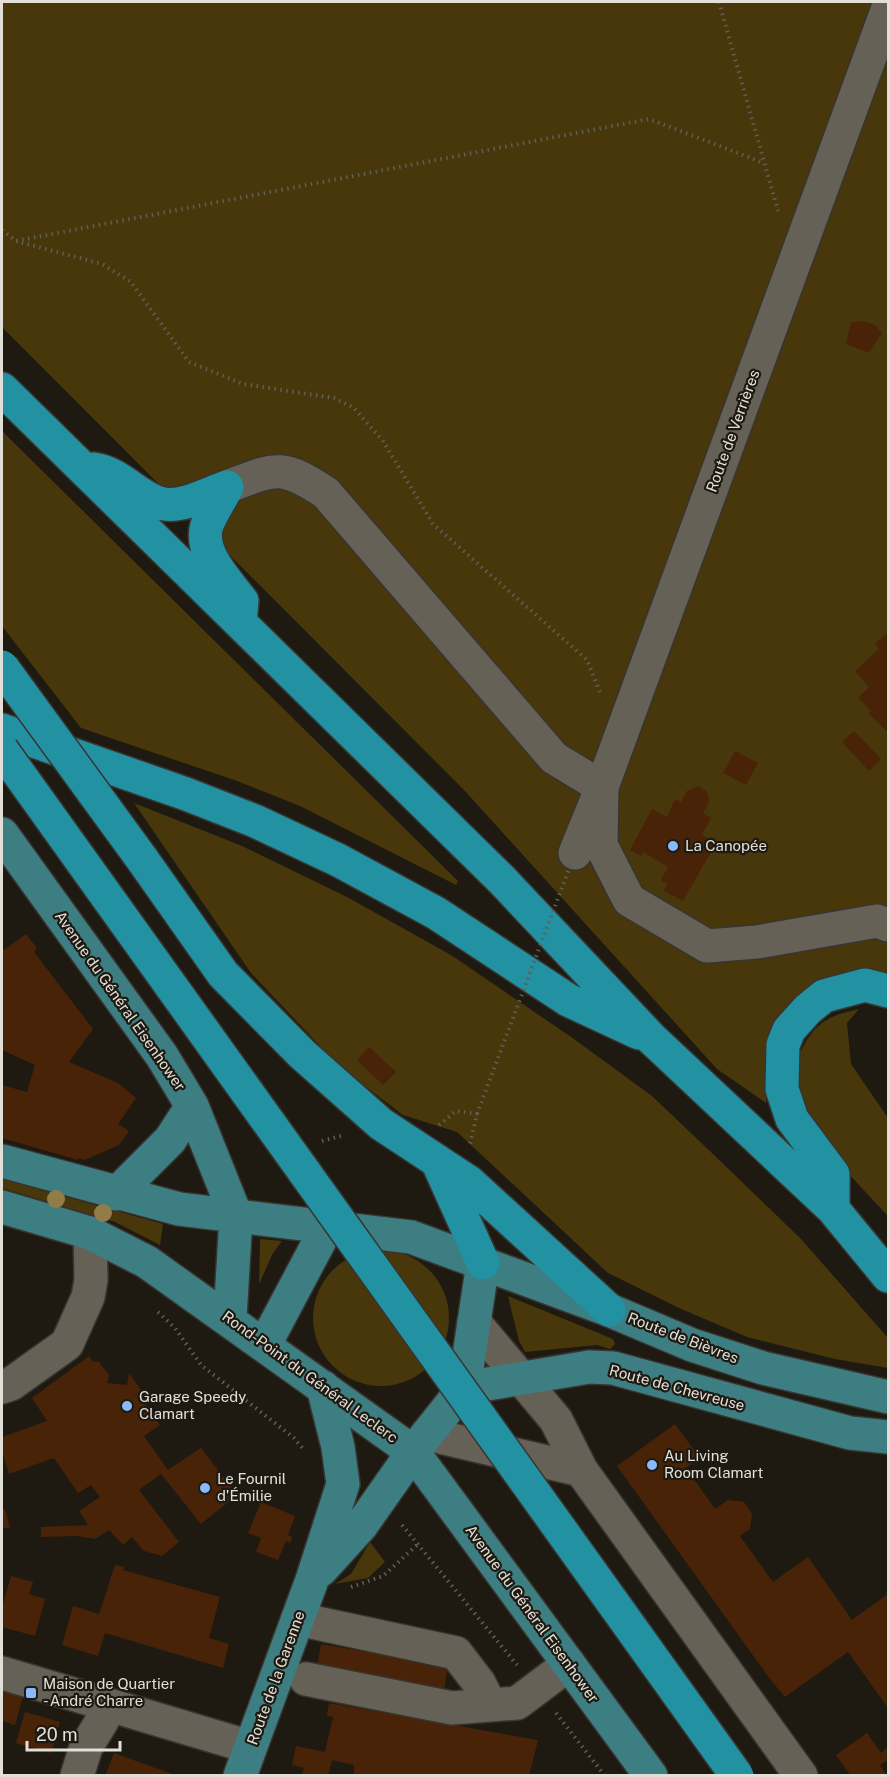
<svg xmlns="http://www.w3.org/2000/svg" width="890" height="1777" font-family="'Public Sans',sans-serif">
	<rect width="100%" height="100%" fill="#1e1a11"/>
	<path fill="#48370a" d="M2,2H888V972L826,977L793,1004L772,1039L766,1103L717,1069L464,790L2,327Z
		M2,431L458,881L456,885L300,806L237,781L81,728L2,626Z
		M134,803L242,846L347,897L451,955L574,1039L652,1096L714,1155L801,1239L888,1338V1368L835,1359L747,1337L679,1308L608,1273L457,1132L403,1115L340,1067L251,973Z
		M859,1009L847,1023L851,1064L888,1118V1216C852,1175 771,1106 804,1045C818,1020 832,1015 859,1009Z
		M2,1179L163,1224L160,1245L115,1222L2,1188Z
		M260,1239L282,1241L273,1253L259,1284Z
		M313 1318a68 68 0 1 1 136 0a68 68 0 1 1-136 0Z
		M508,1296L613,1339L615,1344L610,1349L597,1345L525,1352L519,1341Z
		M370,1542L385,1562L368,1578L335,1584L351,1574Z"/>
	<path fill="#482307" d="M864,321L875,325L882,333L869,353L846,344L851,322Z
		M886,634L888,637V732L868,713L871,711L858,698L869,687L855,671L879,649L875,644Z
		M854,731L881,759L869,771L842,742Z
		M735,751L758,763L746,785L723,773Z
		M698,786L707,792L709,802L703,813L711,818L702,835L716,843L683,901L664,891L667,884L661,880L668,867L643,852L641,856L630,850L652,809L667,817L675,799L681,802L687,791Z
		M26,934L37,948L34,952L93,1029L69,1062L118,1083L136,1098L118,1124L129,1131L119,1145L85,1160L79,1158L78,1160L2,1138V1085L27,1092L35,1065L2,1050V947L4,950Z
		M369,1047L396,1072L383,1085L357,1060Z
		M89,1356L92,1361L99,1362L109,1375L107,1383L127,1385L129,1373L146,1397L142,1400L160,1425L144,1436L168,1470L201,1448L237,1495L201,1524L161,1474L139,1490L179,1542L162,1556L144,1551L132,1537L123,1545L109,1530L95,1539L77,1536L41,1537V1527L88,1525L79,1511L100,1497L91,1485L78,1493L54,1458L9,1474L2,1451V1437L47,1421L32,1398Z
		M675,1424L700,1458L686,1468L715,1509L728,1500L744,1502L752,1514L750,1529L740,1536L773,1582L808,1557L852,1620L888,1594V1708L848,1652L785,1697L770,1679L617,1466Z
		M261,1502L295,1516L288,1535L292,1537L290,1543L286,1541L278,1560L256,1552L261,1538L248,1533Z
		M5,1509L10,1528H2V1510Z
		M115,1565L124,1567L123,1570L220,1597L209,1638L229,1644L223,1668L105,1633L98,1656L62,1645L73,1606L99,1614Z
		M11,1576L33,1582L29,1594L45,1599L35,1636L2,1627V1608Z
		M321,1644L448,1666L443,1697L316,1674Z
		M2,1691L23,1697L15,1725L2,1721Z
		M329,1703L538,1740L529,1776H354V1765L332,1760L328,1776H302L304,1768L292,1765L296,1746L325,1752L333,1717L327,1716Z
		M25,1712L60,1722L51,1753L16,1743Z
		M867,1733L881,1753L888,1747V1765L886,1761L880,1765L887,1776H851L836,1755Z
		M114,1753L175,1775V1776H105Z"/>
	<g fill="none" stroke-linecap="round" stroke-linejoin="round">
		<defs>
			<path id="minor" d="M227,487C276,468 281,463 326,493L554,758L602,787L601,845L629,900L707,946L757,942L877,921L888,925
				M575,853L602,787L888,8
				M474,1322L556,1420L581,1470L801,1776
				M2,1387L11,1384L67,1344L88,1297L91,1280L90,1233
				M427,1434L581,1470
				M298,1619L456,1653L479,1683L490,1705
				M2,1673L250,1747
				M306,1679L452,1708L517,1703L569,1664
				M77,1776L86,1747L102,1721L107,1704"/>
			<path id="major" d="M2,834L162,1056L192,1106L236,1216L230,1318
				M2,1161L179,1209L411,1237L609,1310L692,1345L763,1368L888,1397
				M116,1194L170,1140L192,1106
				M2,1207L90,1233L147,1262L413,1452L651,1776
				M265,1344L327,1227
				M464,1388L589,1367L613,1368L850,1433L888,1437
				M321,1570L361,1526L413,1452L464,1388L483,1263
				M240,1776L312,1580L343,1484L338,1447L323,1387"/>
			<path id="highway" d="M2,389L502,880L651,1038L833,1209L888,1276
				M94,469C122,473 139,500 164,504C184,507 209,493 227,487
				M227,487C221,499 212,512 207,525C198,552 227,581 242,601L241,613
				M2,730L186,794L255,821L338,860L436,913L568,1000L639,1033
				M142,859L223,974L302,1054L381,1124L469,1182L609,1310
				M438,1163L483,1263
				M833,1209V1174L792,1119L782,1089L783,1045L789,1030L808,1009L824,996L865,985L888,991"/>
		</defs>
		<use href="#minor" stroke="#383531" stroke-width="36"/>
		<use href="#major" stroke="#383531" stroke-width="36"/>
		<use href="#highway" stroke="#383531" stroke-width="36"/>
		<path stroke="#615e56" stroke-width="4" stroke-dasharray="1.5 4.5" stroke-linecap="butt" d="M719,2L778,211
			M2,230L16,241L649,119L764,163
			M16,241L102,264L131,282L189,362L243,384L334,398L354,408L383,441L433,524L587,660L601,695
			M439,1125L456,1111L477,1114L470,1144
			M322,1141L344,1135
			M158,1312L175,1328L201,1365L294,1438L304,1450
			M402,1525L517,1665
			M351,1587L383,1576L417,1545
			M556,1713L605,1776"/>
		<use href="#minor" stroke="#666156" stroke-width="33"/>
		<use href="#major" stroke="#3d7e83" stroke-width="33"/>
		<use href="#highway" stroke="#2291a1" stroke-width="33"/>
		<defs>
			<path id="highway-bridge" d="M2,667L142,859
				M2,750L737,1776"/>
		</defs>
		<use href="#highway-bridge" stroke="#383531" stroke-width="36" stroke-linecap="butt"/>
		<path stroke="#615e56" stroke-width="4" stroke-dasharray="1.5 4.5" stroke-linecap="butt" d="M477,1114L575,853"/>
		<use href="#highway-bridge" stroke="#2291a1" stroke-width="33"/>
	</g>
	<g fill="#937c47">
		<circle cx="56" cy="1199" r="9"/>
		<circle cx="103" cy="1213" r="9"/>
	</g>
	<g fill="#89bafc" stroke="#1e1a11" stroke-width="2">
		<circle cx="673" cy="846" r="6"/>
		<circle cx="127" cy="1406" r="6"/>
		<circle cx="652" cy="1465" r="6"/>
		<circle cx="205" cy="1488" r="6"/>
		<rect x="25" y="1687" width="12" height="12" rx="3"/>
	</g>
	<g text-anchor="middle" stroke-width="4.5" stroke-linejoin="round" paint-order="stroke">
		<g font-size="15" fill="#e2dfd9" stroke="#1e1a11">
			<text transform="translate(733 431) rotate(-70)" y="5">Route de Verrières</text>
			<text transform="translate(120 1001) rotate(55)" y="5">Avenue du Général Eisenhower</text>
			<text transform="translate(683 1338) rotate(21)" y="5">Route de Bièvres</text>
			<text transform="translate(310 1377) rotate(36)" y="5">Rond-Point du Général Leclerc</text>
			<text transform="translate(677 1388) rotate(15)" y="5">Route de Chevreuse</text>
			<text transform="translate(532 1614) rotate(54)" y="5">Avenue du Général Eisenhower</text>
			<text transform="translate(276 1678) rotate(-70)" y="5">Route de la Garenne</text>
		</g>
		<g font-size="15" fill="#e2dfd9" stroke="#1e1a11" text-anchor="start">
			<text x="685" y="851">La Canopée</text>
			<text x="139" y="1402">Garage Speedy<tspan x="139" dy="17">Clamart</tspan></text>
			<text x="664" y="1461">Au Living<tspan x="664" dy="17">Room Clamart</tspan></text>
			<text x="217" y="1484">Le Fournil<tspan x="217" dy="17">d'Émilie</tspan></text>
			<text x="43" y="1689">Maison de Quartier<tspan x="43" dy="17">- André Charre</tspan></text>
		</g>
	</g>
	<rect width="890" height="1777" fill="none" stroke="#e2dfd9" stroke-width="6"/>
	<path d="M27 1741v9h93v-9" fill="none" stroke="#e2dfd9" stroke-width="3"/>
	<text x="36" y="1741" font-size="18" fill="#e2dfd9" stroke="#1e1a11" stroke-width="4.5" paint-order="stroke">20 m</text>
</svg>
